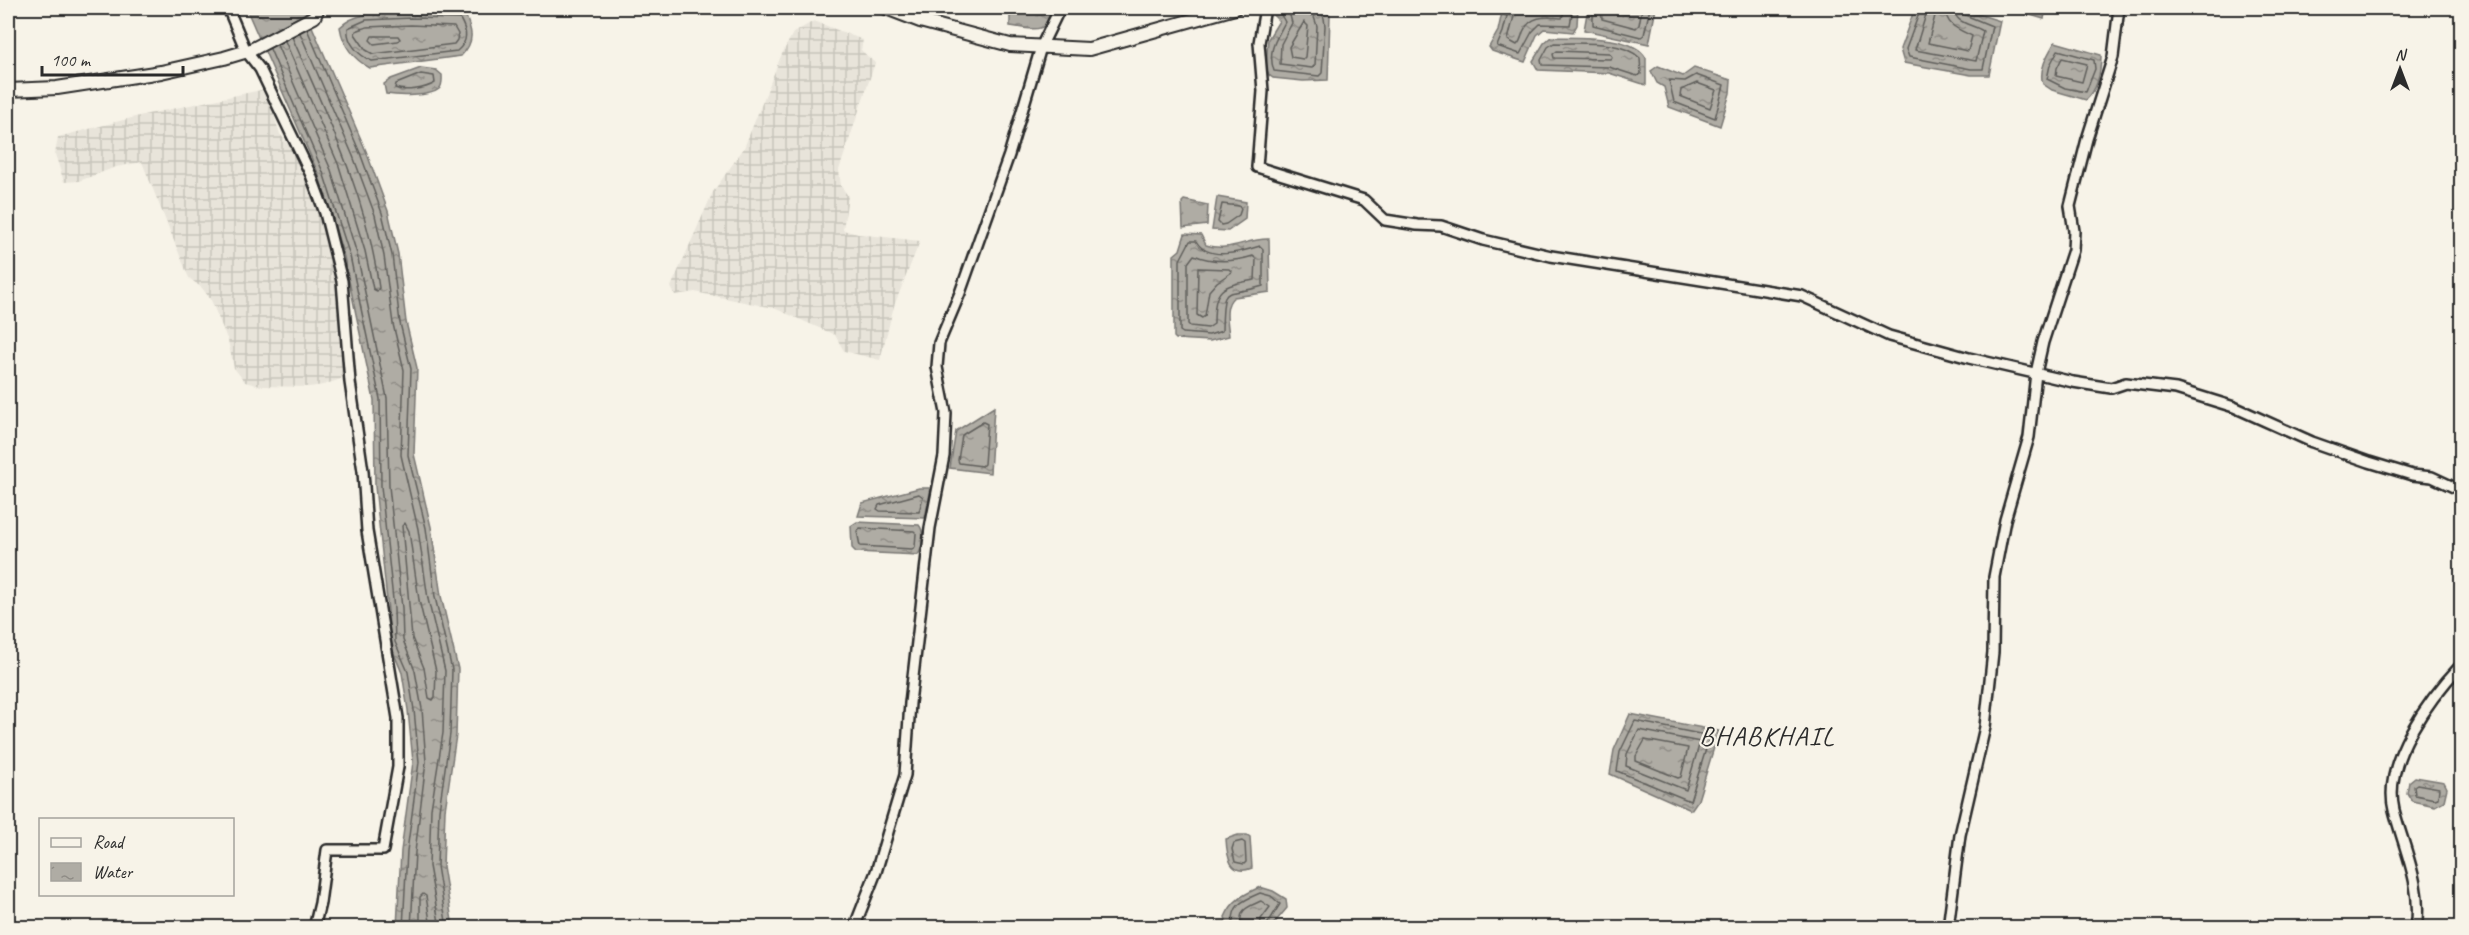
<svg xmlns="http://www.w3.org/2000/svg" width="2469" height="935" font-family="Caveat,sans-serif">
	<defs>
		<pattern id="industrial-grid" width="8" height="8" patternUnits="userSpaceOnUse" patternTransform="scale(1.5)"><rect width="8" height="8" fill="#e8e4da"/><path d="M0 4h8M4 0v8" fill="none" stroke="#c7c4bb"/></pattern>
		<pattern id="water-ripples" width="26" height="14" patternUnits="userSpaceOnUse" patternTransform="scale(1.5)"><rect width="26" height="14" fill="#afaca4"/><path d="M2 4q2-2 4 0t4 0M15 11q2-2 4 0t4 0" fill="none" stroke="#8f8c86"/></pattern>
	</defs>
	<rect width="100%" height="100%" fill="#f7f3e8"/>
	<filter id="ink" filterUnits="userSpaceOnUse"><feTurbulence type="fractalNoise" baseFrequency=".0167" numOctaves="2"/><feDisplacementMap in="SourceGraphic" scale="12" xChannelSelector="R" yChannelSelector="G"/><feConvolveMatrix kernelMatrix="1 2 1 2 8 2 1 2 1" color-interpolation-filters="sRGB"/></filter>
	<g filter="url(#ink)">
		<path fill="url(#industrial-grid)" d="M814,21L863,40L861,50L875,63L839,170L841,186L848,196L843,230L858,234L920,241L894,306L880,360L844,351L835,335L774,308L695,292L675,295L671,287L713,192L744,148L781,56L793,33Z
			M261,90L269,100L280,134L305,166L322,211L337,287L345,361L341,379L323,385L309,387L260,386L245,382L234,368L228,341L211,300L202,288L189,278L142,162L116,167L79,181L64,182L55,154L58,137L143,115Z"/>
		<path fill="url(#water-ripples)" stroke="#7a7874" stroke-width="1.5" d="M246,8H304L366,151L388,211L398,254L406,322L417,368L414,454L431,527L441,596L458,669L456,735L445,810L443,866L453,927H397L401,851L413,762L408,710L402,673L390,644L388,610L375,486L374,400L344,257L318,173Z
			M1012,8H1054C1047,36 1032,29 1010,26V15Z
			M1276,8H1322L1330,15L1328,80L1303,81L1273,78L1269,75L1266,67L1268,39L1279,21L1273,15Z
			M1503,8H1578L1577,25L1573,32L1544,29L1537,35L1525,62L1492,51L1489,47L1498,31Z
			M1588,8H1656L1649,44L1584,30Z
			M1915,8H1959L2000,21L1989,75H1971L1904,63L1900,49Z
			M2007,8H2046L2044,19Z
			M411,12L439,14L464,12C472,30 476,41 461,56L370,68C353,59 343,46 340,27C359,9 387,14 411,12Z
			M1551,37C1575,38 1633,34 1646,58V85L1609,73L1538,70L1533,61L1544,43Z
			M2055,42L2101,55C2101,70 2098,89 2086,100L2052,90L2043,84C2038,70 2048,54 2055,42Z
			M1658,66L1683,76L1694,68L1731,80L1730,93L1720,126L1669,107L1664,87L1657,83L1651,71Z
			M421,68L436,70L442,75C442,80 443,85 439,89C430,97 398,96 386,94L384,84L391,79Z
			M1217,197L1246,202L1245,219L1228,231L1212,230Z
			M1184,200L1208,205L1207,225L1183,228L1182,202Z
			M1185,234L1201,235L1206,245C1228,253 1248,238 1269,239L1270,292L1234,297C1223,305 1228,324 1229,336L1210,341L1176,339L1174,337V255L1180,250Z
			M994,407L990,473L950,468L956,431Z
			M919,488H931L925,518L858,516L862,503Z
			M857,522L919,525C925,532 923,547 918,555L856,552L852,548L851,526Z
			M1630,714L1719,731L1698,800L1691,810L1610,774L1614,750Z
			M2415,777L2444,782L2447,788L2444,801L2435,806L2412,801L2407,793L2409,782Z
			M1238,835H1247L1250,837L1252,868C1230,877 1227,857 1226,839Z
			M1260,887L1273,891L1286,899L1287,908L1271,927H1228L1225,917C1232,900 1243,895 1260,887Z"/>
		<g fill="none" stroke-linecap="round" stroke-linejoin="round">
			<path stroke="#605f5b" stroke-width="1.5" d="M1281,8L1280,13L1285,22C1276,40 1267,50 1274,71L1319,76L1322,73L1325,26L1324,18L1319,8
				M1288,8L1292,23L1281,44L1280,64L1312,68L1315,65L1317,26L1311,8
				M1509,8L1503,32L1497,46L1520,54L1532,32L1540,24L1570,25L1573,8
				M1516,8L1508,40L1517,45C1521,41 1521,38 1523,32C1531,14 1547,17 1562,18L1565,8
				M1593,8V25L1641,37L1644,35L1650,8
				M1601,8L1602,19L1636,28L1639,25L1642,8
				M1921,8L1906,49L1909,57L1971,69H1983L1992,26L1965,15L1961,8
				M1928,8L1915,50L1976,61L1983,31C1971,23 1955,25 1954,8
				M1937,8L1928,43L1968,51L1972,36C1958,29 1946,26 1945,8
				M411,18L460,19C467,31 469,41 457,51L372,61C359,56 346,42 348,28L366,20Z
				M1304,22L1308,26L1305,57L1303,59L1291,57L1289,47Z
				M411,25L454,27L458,34L457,40L454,44L373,54L366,50L355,34L356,31L367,27Z
				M307,29L360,153L382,213L392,255L400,323L411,369L408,455L426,528L435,597L452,670L450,734L439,810L437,866L447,928
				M300,33L353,156L375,215L384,256L393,324L404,370L401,455L418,529L428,599L445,671L443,733L431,809L429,866L440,928
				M398,36L400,39L398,41L374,44L370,40L372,36Z
				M285,41L339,166L365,251L373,289L377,291L379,288C368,199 328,118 292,37
				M1554,43C1580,44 1620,39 1640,58L1641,74L1637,76L1609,67L1542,65L1541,60L1548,47Z
				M277,45L331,170L357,254L387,398L389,486L402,608L403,640L415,671L422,709L426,762L415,852L411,928
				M270,49L323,172L350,256L380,399L381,486L394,609L395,642L408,672L414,710L419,762L407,851L403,928
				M2058,50L2094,60L2095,69L2086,92L2065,88L2047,79L2050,65Z
				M1557,51L1609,53L1612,57L1610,59L1554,58L1553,54Z
				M2062,58L2087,64L2082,82L2056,76L2057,68Z
				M421,74L434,76L435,83C425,89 405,92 395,88L396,84Z
				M1696,75L1724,85L1715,118L1674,102L1669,80L1685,81Z
				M1697,83L1716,90L1710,108L1680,96L1681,90Z
				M1222,204L1239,206L1241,209L1239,215L1226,224L1221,225L1218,222Z
				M1190,241H1196C1208,262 1241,252 1260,246L1263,249V286C1224,299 1223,279 1222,331L1209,335L1183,333L1180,331V260Z
				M1194,255C1212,263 1234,262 1253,256L1256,259L1255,280C1221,286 1214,287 1214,324L1208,328L1190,326L1188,324V263Z
				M1198,268L1229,269L1232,272L1217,282L1209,291L1205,316L1202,318L1197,315Z
				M983,422L987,424L984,464L982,466L959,463L958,460L962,435Z
				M919,494L923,497L919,512L880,511L877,509L879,505Z
				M405,523L409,531L419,600L436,671L435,697L433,700L429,698L424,668L412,638L402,526Z
				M860,528L914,531L916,533L915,547L912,549L860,546L857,531Z
				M1635,721L1710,736L1690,801L1617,771L1620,752Z
				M1639,730L1700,742L1686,790L1626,766L1627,754Z
				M1645,740L1688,748L1681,777L1678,778L1636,761V756Z
				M2417,784L2439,788L2438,798L2435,799L2415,795L2414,786Z
				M1242,841L1245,843L1246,862L1244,864L1235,862L1232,849L1234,843Z
				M420,928V897L423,894L426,896L431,928
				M1233,928C1231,905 1241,901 1260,893L1271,896L1280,904L1268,923L1267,928
				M1241,928C1239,909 1245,908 1261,901L1270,907L1261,919L1260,928"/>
			<defs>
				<path id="street" d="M228,8L246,51L260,69L311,175L325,213L342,281L350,382L363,471L367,531L398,718V767L383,850H327L320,903L314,928
					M1265,8L1259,43L1263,91L1257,167L1364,200L1385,220L1417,225L1441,226L1483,240L1551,256L1802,296L1889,336L1969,358L2073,382L2111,388L2126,383L2176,389L2234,407L2312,442L2369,462L2412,475L2432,477L2462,491
					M854,928L876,872L905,775L910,703L930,528L944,456L946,413L937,367L939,343L960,293L1009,155L1041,47L1060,8
					M1948,928L1960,835L1985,727L1993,652L1994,577L2005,520L2029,437L2036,373L2043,342L2073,250L2074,231L2070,206L2087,139L2113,57L2119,8
					M2416,928C2423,887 2404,849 2394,810C2382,761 2430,698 2462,664"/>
				<path id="secondary" d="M886,8L920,21L1010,45L1089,49L1235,8
					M8,90L57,88L161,72L224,58L251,50L314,17L318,8"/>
			</defs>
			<use href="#street" stroke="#2b2b2b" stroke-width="14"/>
			<use href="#secondary" stroke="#2b2b2b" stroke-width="16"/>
			<use href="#street" stroke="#f7f3e8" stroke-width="9"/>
			<use href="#secondary" stroke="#f7f3e8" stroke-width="12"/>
		</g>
	</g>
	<g text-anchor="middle" stroke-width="4.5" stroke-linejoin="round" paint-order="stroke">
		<g font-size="27" letter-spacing="1.5" fill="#2b2b2b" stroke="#f7f3e8">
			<text x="1767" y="745">BHABKHAIL</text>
		</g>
	</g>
	<rect width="2469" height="935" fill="none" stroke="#f7f3e8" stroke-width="30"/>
	<rect x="15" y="15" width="2439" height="905" fill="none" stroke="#2b2b2b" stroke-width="2" filter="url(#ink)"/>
	<rect x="39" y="818" width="195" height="78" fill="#f7f3e8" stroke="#a5a39c" stroke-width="1.5"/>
	<rect x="51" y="838" width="30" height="9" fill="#f7f3e8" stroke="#a5a39c" stroke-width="1.5"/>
	<text x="93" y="848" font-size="18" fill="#2b2b2b">Road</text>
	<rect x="51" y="863" width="30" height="18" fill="url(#water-ripples)" stroke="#a5a39c" stroke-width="1.5"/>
	<text x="93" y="878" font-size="18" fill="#2b2b2b">Water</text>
	<g transform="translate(2400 69)" stroke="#f7f3e8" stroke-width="4.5" paint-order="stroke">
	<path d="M0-4.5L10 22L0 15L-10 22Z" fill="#2b2b2b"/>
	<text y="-9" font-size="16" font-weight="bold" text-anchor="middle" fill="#2b2b2b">N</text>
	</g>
	<path d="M42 66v9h141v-9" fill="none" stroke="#2b2b2b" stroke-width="3"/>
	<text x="51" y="66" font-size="18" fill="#2b2b2b" stroke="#f7f3e8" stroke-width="4.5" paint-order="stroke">100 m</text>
</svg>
